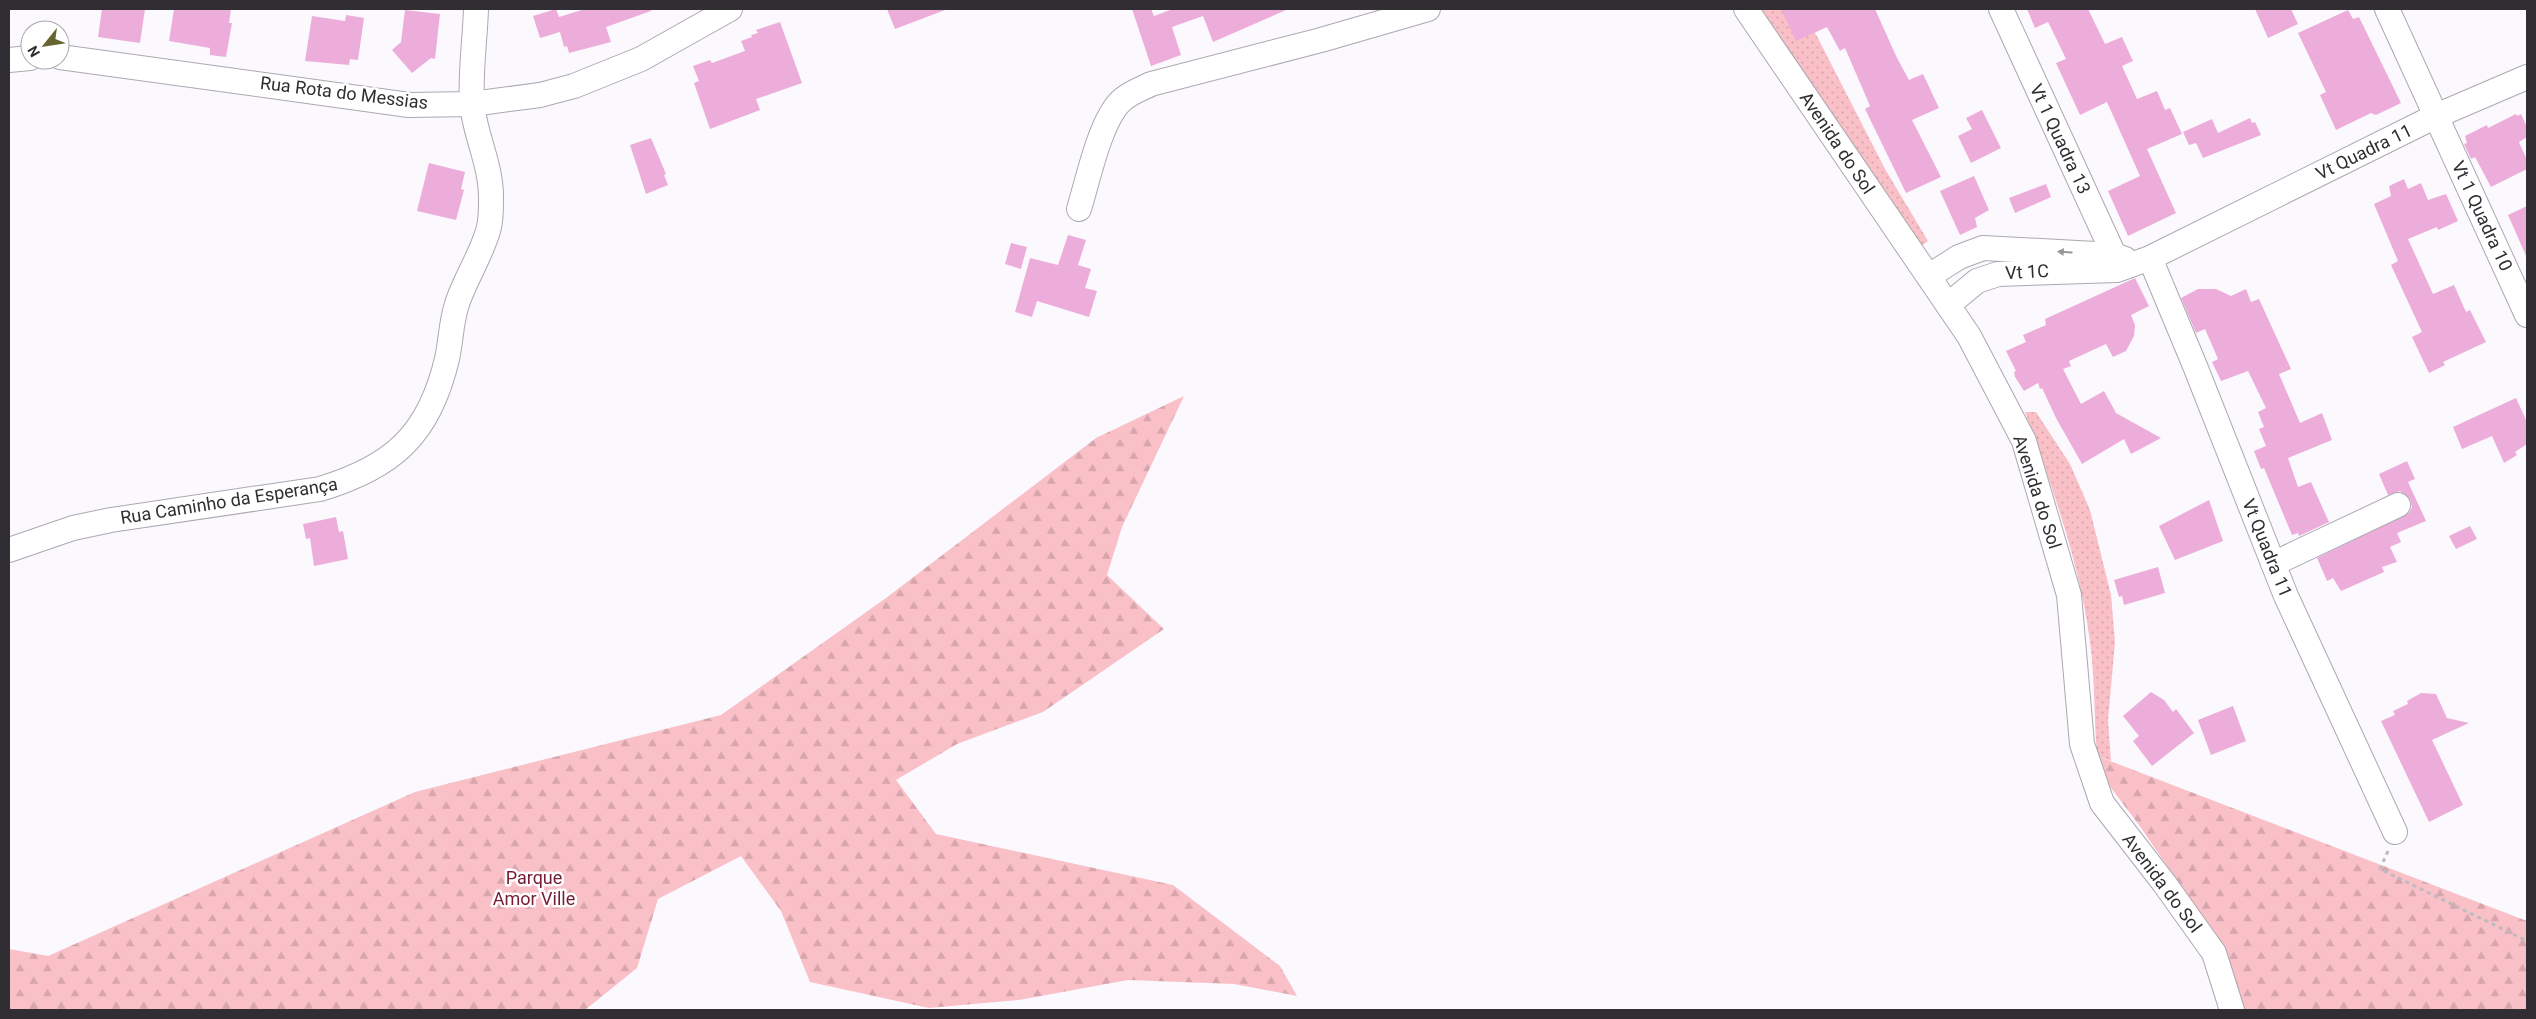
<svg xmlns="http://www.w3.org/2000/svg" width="2536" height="1019" font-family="Roboto,sans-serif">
	<defs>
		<pattern id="grass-dots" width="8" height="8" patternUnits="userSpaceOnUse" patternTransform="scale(1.25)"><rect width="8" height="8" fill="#fac0c8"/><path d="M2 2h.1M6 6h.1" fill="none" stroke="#d7a5ac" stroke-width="1.8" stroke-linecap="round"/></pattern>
		<pattern id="forest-firs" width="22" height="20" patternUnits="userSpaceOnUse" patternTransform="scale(1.25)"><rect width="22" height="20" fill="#fac0c8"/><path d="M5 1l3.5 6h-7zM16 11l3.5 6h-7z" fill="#d7a5ac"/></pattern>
	</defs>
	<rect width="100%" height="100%" fill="#fbf8fe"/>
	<path fill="url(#grass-dots)" d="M1758,9H1803L1885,169L1928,241L1921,246Z
		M2025,412H2036L2070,464L2090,510L2111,595L2115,642L2108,720L2111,761L2097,756C2094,718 2095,680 2090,642C2080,563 2052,487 2025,412Z"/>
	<path fill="url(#forest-firs)" d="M1184,396L1122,527L1107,575L1164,629L1043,712L957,744L896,780L936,834L1173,885L1280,966L1297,996L1234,984L1128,980L1019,1000L929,1008L810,982L781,911L741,856L658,899L637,968L585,1010H9V949L48,956L415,792L721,715L886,598L1096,438Z
		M2097,756L2527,921V1010H2236L2198,911L2139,825L2105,780Z"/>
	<path fill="#edadda" d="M102,9H145L140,43L98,37Z
		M174,9H231L229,23H232L226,57L210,55V48L169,41Z
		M556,9L559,17L585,9H651V11L606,27L611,42L569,53L567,46L564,47L560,32L540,38L533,16Z
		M887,9H945V10L895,29Z
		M1132,9H1151L1154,16L1173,9L1286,10L1213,42L1203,16L1172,27L1181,55L1151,66Z
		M1781,9H1875L1897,58L1909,80L1923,74L1939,108L1912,120L1941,177L1906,193L1865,109L1870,106L1867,99L1845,48L1840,51L1827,27L1796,41Z
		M2027,9H2088L2105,44L2122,37L2133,61L2122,66L2137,99L2157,91L2165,110L2170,108L2182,134L2147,149L2176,213L2128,236L2108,191L2140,176L2107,102L2080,115L2056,63L2066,59L2054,34L2048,22L2035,28Z
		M2255,9H2291L2298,24L2268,38Z
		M405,10L440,14L435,59L431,58L412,73L392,50L401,42Z
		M2348,10L2353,19L2359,17L2401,103L2376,115L2371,113L2336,130L2320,95L2326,92L2298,33Z
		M346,15L364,18L358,60L350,59L349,65L305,61L312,16L345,21Z
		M780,22L802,83L756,99L760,110L710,129L694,83L699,81L693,66L710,60L712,63L745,51L741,41L752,37L751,35L758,33L756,30Z
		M1982,110L2001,148L1971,163L1958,136L1972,129L1966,118Z
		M2516,114L2517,116L2521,114L2527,127V137L2519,142L2527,160V169L2491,187L2475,157L2471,159L2464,144L2467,143L2465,136L2487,125L2488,128Z
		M2250,118L2252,123L2255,122L2261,135L2203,158L2196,143L2189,145L2183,132L2212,119L2218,133Z
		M651,138L666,174L664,175L668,185L646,194L630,145Z
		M429,163L465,172L461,189L464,190L456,220L417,211Z
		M1974,176L1989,210L1975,218L1977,227L1960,235L1940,191Z
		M2404,179L2408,189L2421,183L2428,200L2446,194L2458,221L2438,230L2437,227L2408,239L2433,294L2454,285L2466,312L2470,310L2486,342L2443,362L2445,365L2429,373L2412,337L2422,332L2391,265L2398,261L2374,204L2391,196L2389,186Z
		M2046,184L2051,197L2015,213L2009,198Z
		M2527,206V258L2508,215Z
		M1068,235L1086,240L1078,265L1091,269L1085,288L1097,291L1089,317L1037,301L1032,317L1015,312L1030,258L1058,265Z
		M1011,243L1027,247L1021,269L1005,264Z
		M2135,278L2149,306L2131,315L2135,325L2134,336L2126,351L2113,357L2106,344L2069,361L2071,366L2063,369L2081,404L2104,391L2116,413L2161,438L2131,454L2124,439L2082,464L2056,418L2042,388L2040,389L2038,383L2024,391L2015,377L2014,372L2016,371L2006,351L2026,342L2023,335L2046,325L2045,319Z
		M2198,289H2216L2231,296L2246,289L2251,302L2259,299L2291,369L2279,374L2300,423L2322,413L2332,440L2288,458L2298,487L2311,482L2329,522L2299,536L2298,533L2292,535L2264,468L2261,469L2254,451L2266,446L2259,429L2264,427L2258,412L2266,408L2248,371L2221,381L2212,362L2218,359L2205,329L2196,333L2181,298Z
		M2516,398L2527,422V444L2515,452L2517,455L2504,463L2492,436L2462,449L2453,427Z
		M2407,461L2415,479L2408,482L2426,521L2397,533L2401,542L2390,547L2397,562L2382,567L2384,572L2341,591L2333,578L2327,581L2317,558L2409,513L2412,507L2410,499L2400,491L2388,495L2379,474Z
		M2209,500L2223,541L2175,560L2159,526Z
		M336,517L339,532L343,531L348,559L314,566L310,538L306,539L303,524Z
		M2470,526L2477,539L2456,549L2449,536Z
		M2158,567L2165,593L2124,605L2122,596L2119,597L2114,580Z
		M2151,692L2164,700L2173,712L2176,709L2194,733L2152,766L2133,741L2139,736L2123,716Z
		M2421,693L2436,694L2447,718L2469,723L2432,740L2463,805L2429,822L2381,721L2395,715L2393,711L2408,704L2407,701Z
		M2233,706L2246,741L2211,755L2198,720Z"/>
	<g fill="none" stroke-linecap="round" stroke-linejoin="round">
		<defs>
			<path id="minor" d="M1746,9L1969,336L2024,441L2069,595L2082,744L2102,803L2164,883L2214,953L2232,1010
				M2001,9L2114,255L2117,270
				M2387,9L2527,315
				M60,57L409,105L472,104L540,95L574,86L641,59L730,9
				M9,60L30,58
				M1079,209C1088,180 1100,121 1121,101C1129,93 1141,89 1151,84L1321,40L1428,9
				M2150,258L2195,366L2286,596L2395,832
				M1929,276L1959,257L1983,248L2114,255L2125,259
				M1948,305L1977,281L1998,274L2117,270L2150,258L2436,116L2527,77
				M9,550L73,528L111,520L320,489C393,467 429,435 447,359C451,341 451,322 457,304C465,279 484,250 489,227C491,219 491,209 491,200C492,166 475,136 472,104C470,73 475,40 476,9
				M2273,564L2398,505"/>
		</defs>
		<use href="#minor" stroke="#aca8b1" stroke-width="26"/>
		<path stroke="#bdbac0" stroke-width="3" stroke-dasharray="4 4" stroke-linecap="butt" d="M2388,851L2380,869L2527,941"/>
		<use href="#minor" stroke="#fff" stroke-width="24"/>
	</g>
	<defs><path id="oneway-solid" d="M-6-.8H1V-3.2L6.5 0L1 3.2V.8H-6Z" transform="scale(1.25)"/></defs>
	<use fill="#989698" href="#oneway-solid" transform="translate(2065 252) rotate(-176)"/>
	<g text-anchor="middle" stroke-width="5" stroke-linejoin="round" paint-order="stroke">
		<g font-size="18" fill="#302e32" stroke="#fff">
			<text transform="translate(344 93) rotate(7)" y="6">Rua Rota do Messias</text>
			<text transform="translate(2060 139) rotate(65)" y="6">Vt 1 Quadra 13</text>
			<text transform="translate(1837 143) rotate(56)" y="6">Avenida do Sol</text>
			<text transform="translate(2364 152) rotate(-26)" y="6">Vt Quadra 11</text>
			<text transform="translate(2482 216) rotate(65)" y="6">Vt 1 Quadra 10</text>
			<text transform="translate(2027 272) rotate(-3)" y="6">Vt 1C</text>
			<text transform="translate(2037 492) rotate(72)" y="6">Avenida do Sol</text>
			<text transform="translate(229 501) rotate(-9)" y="6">Rua Caminho da Esperança</text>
			<text transform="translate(2267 548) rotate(68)" y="6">Vt Quadra 11</text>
			<text transform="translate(2162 883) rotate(53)" y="6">Avenida do Sol</text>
		</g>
		<g font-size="18" fill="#751b33" stroke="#fff">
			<text x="534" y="884">Parque<tspan x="534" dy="21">Amor Ville</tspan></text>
		</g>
	</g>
	<rect width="2536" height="1019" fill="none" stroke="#302e32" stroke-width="20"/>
	<g transform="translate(45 45) rotate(240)"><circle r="24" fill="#ffffff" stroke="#acabad"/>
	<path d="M0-4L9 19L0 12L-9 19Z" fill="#686431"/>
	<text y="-8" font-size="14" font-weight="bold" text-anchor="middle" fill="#302e32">N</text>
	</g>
</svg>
